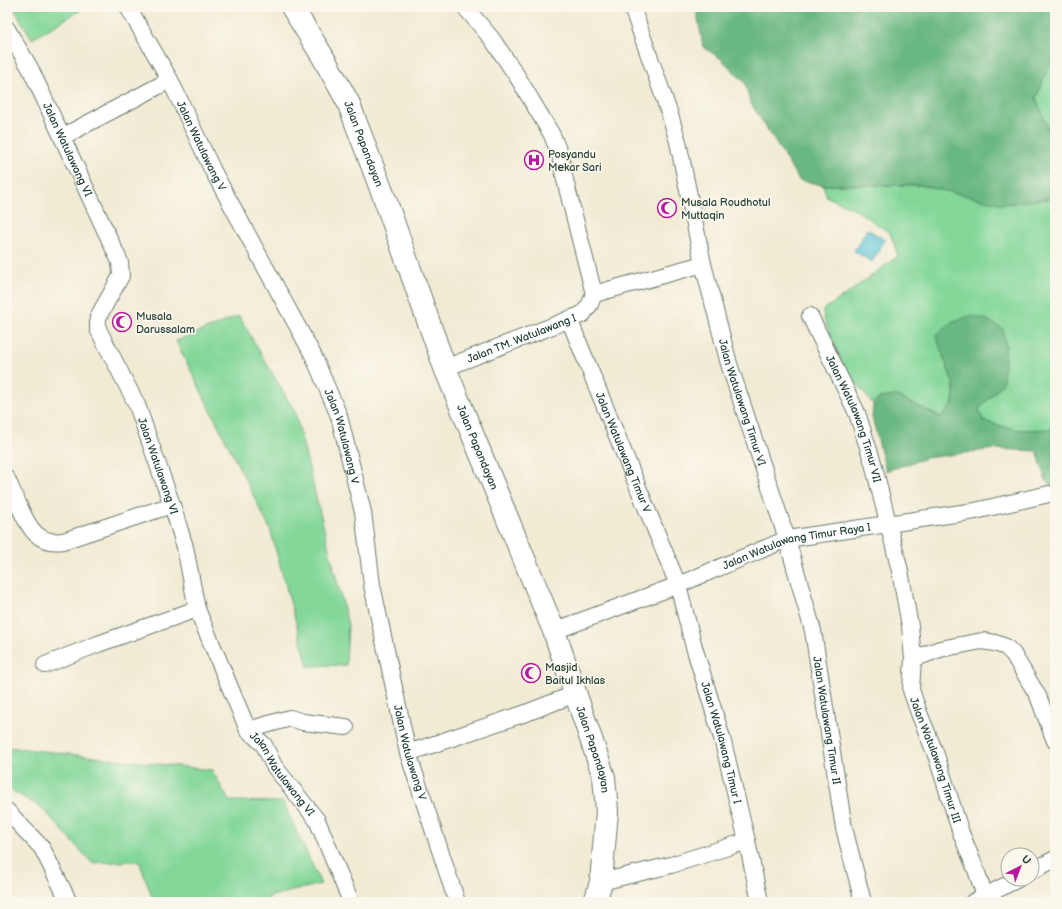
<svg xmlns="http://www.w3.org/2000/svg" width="1062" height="909" font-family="'Balsamiq Sans',sans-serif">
	<rect width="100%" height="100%" fill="#fbf7ec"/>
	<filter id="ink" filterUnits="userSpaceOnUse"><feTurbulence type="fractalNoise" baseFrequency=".025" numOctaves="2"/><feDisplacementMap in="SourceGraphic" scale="8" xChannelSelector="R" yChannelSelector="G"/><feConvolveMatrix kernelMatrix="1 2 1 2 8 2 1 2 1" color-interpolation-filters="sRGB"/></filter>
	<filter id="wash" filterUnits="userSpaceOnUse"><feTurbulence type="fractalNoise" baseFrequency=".012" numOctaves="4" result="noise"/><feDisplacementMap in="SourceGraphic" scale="16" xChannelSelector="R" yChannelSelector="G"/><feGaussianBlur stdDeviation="0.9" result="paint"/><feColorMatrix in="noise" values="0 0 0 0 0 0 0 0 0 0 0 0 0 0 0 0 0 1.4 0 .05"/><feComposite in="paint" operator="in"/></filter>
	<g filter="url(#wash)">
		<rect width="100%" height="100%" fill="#f1ebd4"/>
		<path fill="#83d799" stroke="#518a66" d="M13,7H86L32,39Z
			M1055,55V141L1051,136L1036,98L1052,59Z
			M823,185H920L1003,204L1055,198V429L1018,430L983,421L979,409L1003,383L936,335L954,386L953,404L941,417L897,396L879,398L873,404L843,366L824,319L823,310L844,296L898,256L890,233L853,208L827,197Z
			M239,316L295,412L348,625L346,665L308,666L270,529L176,341Z
			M7,747L212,770L229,801L283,802L321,884L268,897L269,902H154L139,861L92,863L42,808L7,788Z"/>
		<path fill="#6ab881" stroke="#447a5a" d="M696,7H1055V55L1052,59L1036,98L1051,136L1055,141V198L1003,204L920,185H823L799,180L750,102L745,83L720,58L703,47Z
			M971,316L988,320L1003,329L1006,346L1003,383L979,409L983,421L1018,430L1055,429V490L1046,481L1037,451L995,449L926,458L886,471L872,417L873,404L879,398L897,396L941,417L953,404L954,386L936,335L953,321Z"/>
		<path fill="#5bc4d7" stroke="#3d8086" d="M867,229L885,240L872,262L854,251Z"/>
	</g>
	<g filter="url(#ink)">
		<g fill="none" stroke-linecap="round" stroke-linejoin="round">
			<defs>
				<g id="street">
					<path id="s1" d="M128,7L170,80L213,171L313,355L339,416L363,512L372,585L408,753L457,902"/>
					<path d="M465,7L492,39L517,76L552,135L560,155L565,180L594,294"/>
					<path id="s2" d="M632,7L670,115L678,142L703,264L729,364L787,539L813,631L844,828L863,902"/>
					<path id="s3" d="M7,29L30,68L120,262L121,276L98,317V329L137,405L172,505L185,547L197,609L248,730L264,745L274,766L317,820L351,902"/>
					<path d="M62,137L170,80"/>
					<path id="s4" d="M810,316L857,413L873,463L900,571L910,626L913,659L911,690L919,713L936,755L961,833L976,870L985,896"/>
					<path id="s5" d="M569,319L678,585L694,647L722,738L747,841L760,902"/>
					<path id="s6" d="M445,368L583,314L590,304L594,294L703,264"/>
					<path d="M7,479C11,489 16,498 20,508C29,528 38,545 63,541L172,505"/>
					<path id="s7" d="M554,631L678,585L787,539L975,511L1049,494"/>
					<path d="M913,659L940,649L982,641L995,643L1006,647L1013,654L1038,696L1055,741"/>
					<path d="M45,665L98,644L197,609"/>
					<path d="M248,730L290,718L303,722L346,727"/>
					<path d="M408,753L526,713L575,694"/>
					<path d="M7,811L42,848L69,902"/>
					<path d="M1032,871L1055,859"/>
					<path d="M601,882L671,865L747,841"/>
					<path d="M973,902L1018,879"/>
				</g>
				<g id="secondary">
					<path id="s8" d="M292,7L323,57L348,102L386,202L445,368L554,631L604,777L607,811L601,882L595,902"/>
				</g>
			</defs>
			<use href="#street" stroke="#687a6c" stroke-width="18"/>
			<use href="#secondary" stroke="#687a6c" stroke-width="24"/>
			<use href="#street" stroke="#fff" stroke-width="16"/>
			<use href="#secondary" stroke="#fff" stroke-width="22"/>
		</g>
	</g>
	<defs>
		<symbol id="hospital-ring" viewBox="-11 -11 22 22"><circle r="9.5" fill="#fbf7ec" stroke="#b5179e" stroke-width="1.5"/><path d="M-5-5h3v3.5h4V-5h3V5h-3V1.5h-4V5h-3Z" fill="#b5179e"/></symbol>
		<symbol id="mosque-ring" viewBox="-11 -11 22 22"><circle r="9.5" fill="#fbf7ec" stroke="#b5179e" stroke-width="1.5"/><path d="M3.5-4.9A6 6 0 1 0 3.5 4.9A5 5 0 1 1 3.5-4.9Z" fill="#b5179e"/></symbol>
	</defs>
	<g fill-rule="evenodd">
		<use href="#hospital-ring" x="523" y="149" width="22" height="22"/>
		<use href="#mosque-ring" x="656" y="197" width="22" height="22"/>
		<use href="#mosque-ring" x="111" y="311" width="22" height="22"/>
		<use href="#mosque-ring" x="520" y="662" width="22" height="22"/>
	</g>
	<g text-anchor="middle" stroke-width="3.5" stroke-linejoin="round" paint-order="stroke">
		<g font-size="11" fill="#1f3d34" stroke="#fbf7ec">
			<text dy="4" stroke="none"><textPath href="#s1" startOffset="157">Jalan Watulawang V</textPath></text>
			<text dy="4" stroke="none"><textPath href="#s8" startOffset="155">Jalan Papandayan</textPath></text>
			<text dy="4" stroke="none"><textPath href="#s3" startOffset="135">Jalan Watulawang VI</textPath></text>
			<text dy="4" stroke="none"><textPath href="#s6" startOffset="82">Jalan TM. Watulawang I</textPath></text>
			<text dy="4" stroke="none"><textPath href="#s2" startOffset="411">Jalan Watulawang Timur VI</textPath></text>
			<text dy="4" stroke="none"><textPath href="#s4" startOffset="112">Jalan Watulawang Timur VII</textPath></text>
			<text dy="4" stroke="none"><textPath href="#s1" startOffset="481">Jalan Watulawang V</textPath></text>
			<text dy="4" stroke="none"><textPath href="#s8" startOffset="479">Jalan Papandayan</textPath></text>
			<text dy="4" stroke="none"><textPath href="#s5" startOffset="144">Jalan Watulawang Timur V</textPath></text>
			<text dy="4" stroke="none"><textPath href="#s3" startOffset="482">Jalan Watulawang VI</textPath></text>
			<text dy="4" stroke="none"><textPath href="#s7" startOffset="258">Jalan Watulawang Timur Raya I</textPath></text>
			<text dy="4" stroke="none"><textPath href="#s2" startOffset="741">Jalan Watulawang Timur II</textPath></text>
			<text dy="4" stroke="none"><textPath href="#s5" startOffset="451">Jalan Watulawang Timur I</textPath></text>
			<text dy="4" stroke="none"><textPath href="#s8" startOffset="803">Jalan Papandayan</textPath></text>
			<text dy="4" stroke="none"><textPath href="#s1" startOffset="805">Jalan Watulawang V</textPath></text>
			<text dy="4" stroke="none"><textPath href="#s4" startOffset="466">Jalan Watulawang Timur III</textPath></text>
			<text dy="4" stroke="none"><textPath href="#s3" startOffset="818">Jalan Watulawang VI</textPath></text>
		</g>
		<g font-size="11" fill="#1f3d34" stroke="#fbf7ec" text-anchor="start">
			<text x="548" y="158">Posyandu<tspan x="548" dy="13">Mekar Sari</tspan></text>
			<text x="681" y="206">Musala Roudhotul<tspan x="681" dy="13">Muttaqin</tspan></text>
			<text x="136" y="320">Musala<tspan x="136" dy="13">Darussalam</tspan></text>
			<text x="545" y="671">Masjid<tspan x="545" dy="13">Baitul Ikhlas</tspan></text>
		</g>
	</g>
	<rect width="1062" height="909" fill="none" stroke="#fbf7ec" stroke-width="24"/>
	<g transform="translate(1020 867) rotate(42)"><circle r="19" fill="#fbf7ec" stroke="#a3ada2"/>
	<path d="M0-3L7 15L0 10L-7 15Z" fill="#b5179e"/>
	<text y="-6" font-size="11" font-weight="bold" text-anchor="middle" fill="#1f3d34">U</text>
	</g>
</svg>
